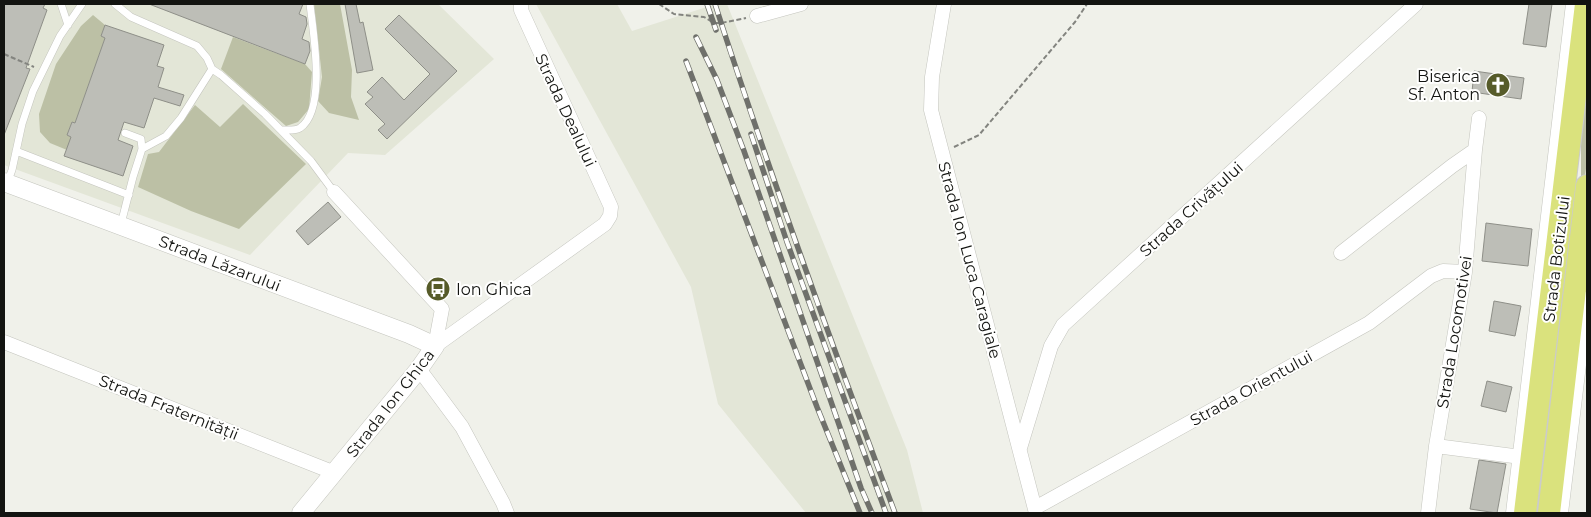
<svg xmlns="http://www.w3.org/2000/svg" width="1591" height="517" font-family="Montserrat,sans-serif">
	<rect width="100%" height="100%" fill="#f0f1ea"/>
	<path fill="#e3e6d7" d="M4,4H438L494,59L385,155L348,153L250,255L4,165Z
		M536,4H617L632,31L716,4H727L907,450L923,513H806L718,404L691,287Z"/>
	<path fill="#bcc0a5" d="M314,4H340L352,70L351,97L359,120L329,113L318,101L322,77Z
		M93,15L105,25L101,36L105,38L75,123L72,122L67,135L71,137L67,150L50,143L40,132L39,114L56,64L81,26Z
		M233,37L305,64L312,72L309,109L298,122L286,126L221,69Z
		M1587,82V160L1578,237L1581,183V137Z
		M243,104L306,164L239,229L191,211L138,187L148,154L159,152L195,105L220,127Z"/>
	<path fill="#bdbeb7" stroke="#8e8f88" d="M4,4H45L43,8L47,10L26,68L30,69L4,135Z
		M149,4H303L299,14L306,17L307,24L302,39L309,42L310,51L305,64Z
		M345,4H356L360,23L363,22L373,70L357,73Z
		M1529,4H1552L1546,47L1523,44Z
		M399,15L457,71L387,139L378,130L385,124L365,104L373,97L367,92L382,77L404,100L430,74L385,29Z
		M105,25L164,45L157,66L164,68L158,87L184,95L180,106L154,98L144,128L124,122L118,140L133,146L123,176L64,156L71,137L67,135L72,122L75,123L105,38L101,36Z
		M1474,71L1524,78L1521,99L1472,92Z
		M328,202L341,217L308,245L296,231Z
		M1486,223L1532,229L1528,266L1482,261Z
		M1494,301L1521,306L1515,336L1489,331Z
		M1487,381L1512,387L1506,412L1481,406Z
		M1479,460L1506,464L1497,513L1470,509Z"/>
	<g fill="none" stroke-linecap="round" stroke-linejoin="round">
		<defs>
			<path id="service" d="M61,4L68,25
				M115,4L131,17L197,46L207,58L212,69L221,75L265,114L311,161L334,192
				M281,130C287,130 295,131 300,128C327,110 313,32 310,4
				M125,133L141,139L142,149
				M16,151L129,195
				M7,183L12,170L22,124L33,91L60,36L82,4
				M121,224L133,177L142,149L166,136L181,118L212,69"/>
			<path id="minor" d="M944,4L932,77L931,110L1036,513
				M757,16L801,4
				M334,192L442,309L435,346
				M1341,253L1452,166L1475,150
				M4,342L335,473
				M435,346L605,224L610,216L611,207L521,10V4
				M419,369L462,427L503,503L507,513
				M1436,446L1529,458
				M1020,448L1051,346L1063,325L1416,4
				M1035,508L1369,323L1431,276L1443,271L1465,272
				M1428,513L1436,446L1465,272L1475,150L1479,118
				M1513,513L1573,4
				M1561,513L1587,299"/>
			<path id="tertiary" d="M4,182L409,334L435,346L419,369L301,513"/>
			<path id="primary" d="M1525,513L1586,4
				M1549,513L1587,186"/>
		</defs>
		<use href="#service" stroke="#c4c5be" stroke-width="8"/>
		<use href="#minor" stroke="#c4c5be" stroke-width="15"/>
		<use href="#tertiary" stroke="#c4c5be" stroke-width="19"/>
		<use href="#primary" stroke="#cbcbcb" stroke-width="24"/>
		<path stroke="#83847f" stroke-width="2" stroke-dasharray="5 2.5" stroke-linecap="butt" d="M659,4L674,14L704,17L714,23H721L746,18
			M4,54L34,67
			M954,147L979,135L1075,22L1087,4"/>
		<use href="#service" stroke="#fff" stroke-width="7"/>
		<use href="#minor" stroke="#fff" stroke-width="14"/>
		<use href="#tertiary" stroke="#fff" stroke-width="18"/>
		<use href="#primary" stroke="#dae27d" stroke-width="22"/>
		<defs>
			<path id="rail" d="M707,4L716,30
				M715,4C770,175 832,345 895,513
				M696,37L717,80L744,151L861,488L872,513
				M686,61L817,407L860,513
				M751,134L787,242L886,513"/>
		</defs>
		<use href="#rail" stroke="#6f706b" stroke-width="5.5"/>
		<use href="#rail" stroke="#fffffe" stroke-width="4" stroke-dasharray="11" stroke-linecap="butt"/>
	</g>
	<defs>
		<symbol id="church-disc" viewBox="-11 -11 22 22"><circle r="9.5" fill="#565b29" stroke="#fffffe"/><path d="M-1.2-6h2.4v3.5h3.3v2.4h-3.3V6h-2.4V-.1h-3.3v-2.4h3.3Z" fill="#fff"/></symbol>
		<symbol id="bus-disc" viewBox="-11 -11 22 22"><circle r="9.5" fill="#565b29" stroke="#fffffe"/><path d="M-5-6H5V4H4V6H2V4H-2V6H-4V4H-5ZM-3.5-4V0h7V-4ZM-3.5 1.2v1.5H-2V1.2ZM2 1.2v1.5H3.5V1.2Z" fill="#fff"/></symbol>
	</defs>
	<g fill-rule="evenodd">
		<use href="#church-disc" x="1484" y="71" width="28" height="28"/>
		<use href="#bus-disc" x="424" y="275" width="28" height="28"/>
	</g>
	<g text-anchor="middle" stroke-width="4" stroke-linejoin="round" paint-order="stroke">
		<g font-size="16" fill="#131411" stroke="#fffffe" text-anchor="end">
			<text x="1480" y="82">Biserica<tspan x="1480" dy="18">Sf. Anton</tspan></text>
			<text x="456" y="295" text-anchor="start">Ion Ghica</text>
		</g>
		<g font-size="16" fill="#131411" stroke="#fffffe">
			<text transform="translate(566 110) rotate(65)" y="6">Strada Dealului</text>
			<text transform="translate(1191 209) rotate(-42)" y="6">Strada Crivățului</text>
			<text transform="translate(1556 259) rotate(-83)" y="6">Strada Botizului</text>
			<text transform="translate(970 260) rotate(75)" y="6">Strada Ion Luca Caragiale</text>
			<text transform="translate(220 263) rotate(21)" y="6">Strada Lăzarului</text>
			<text transform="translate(1454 332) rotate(-81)" y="6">Strada Locomotivei</text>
			<text transform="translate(1251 388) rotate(-29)" y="6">Strada Orientului</text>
			<text transform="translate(390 403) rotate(-52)" y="6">Strada Ion Ghica</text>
			<text transform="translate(169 407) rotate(22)" y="6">Strada Fraternității</text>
		</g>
	</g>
	<rect width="1591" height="517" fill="none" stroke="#131411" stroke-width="10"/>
</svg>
